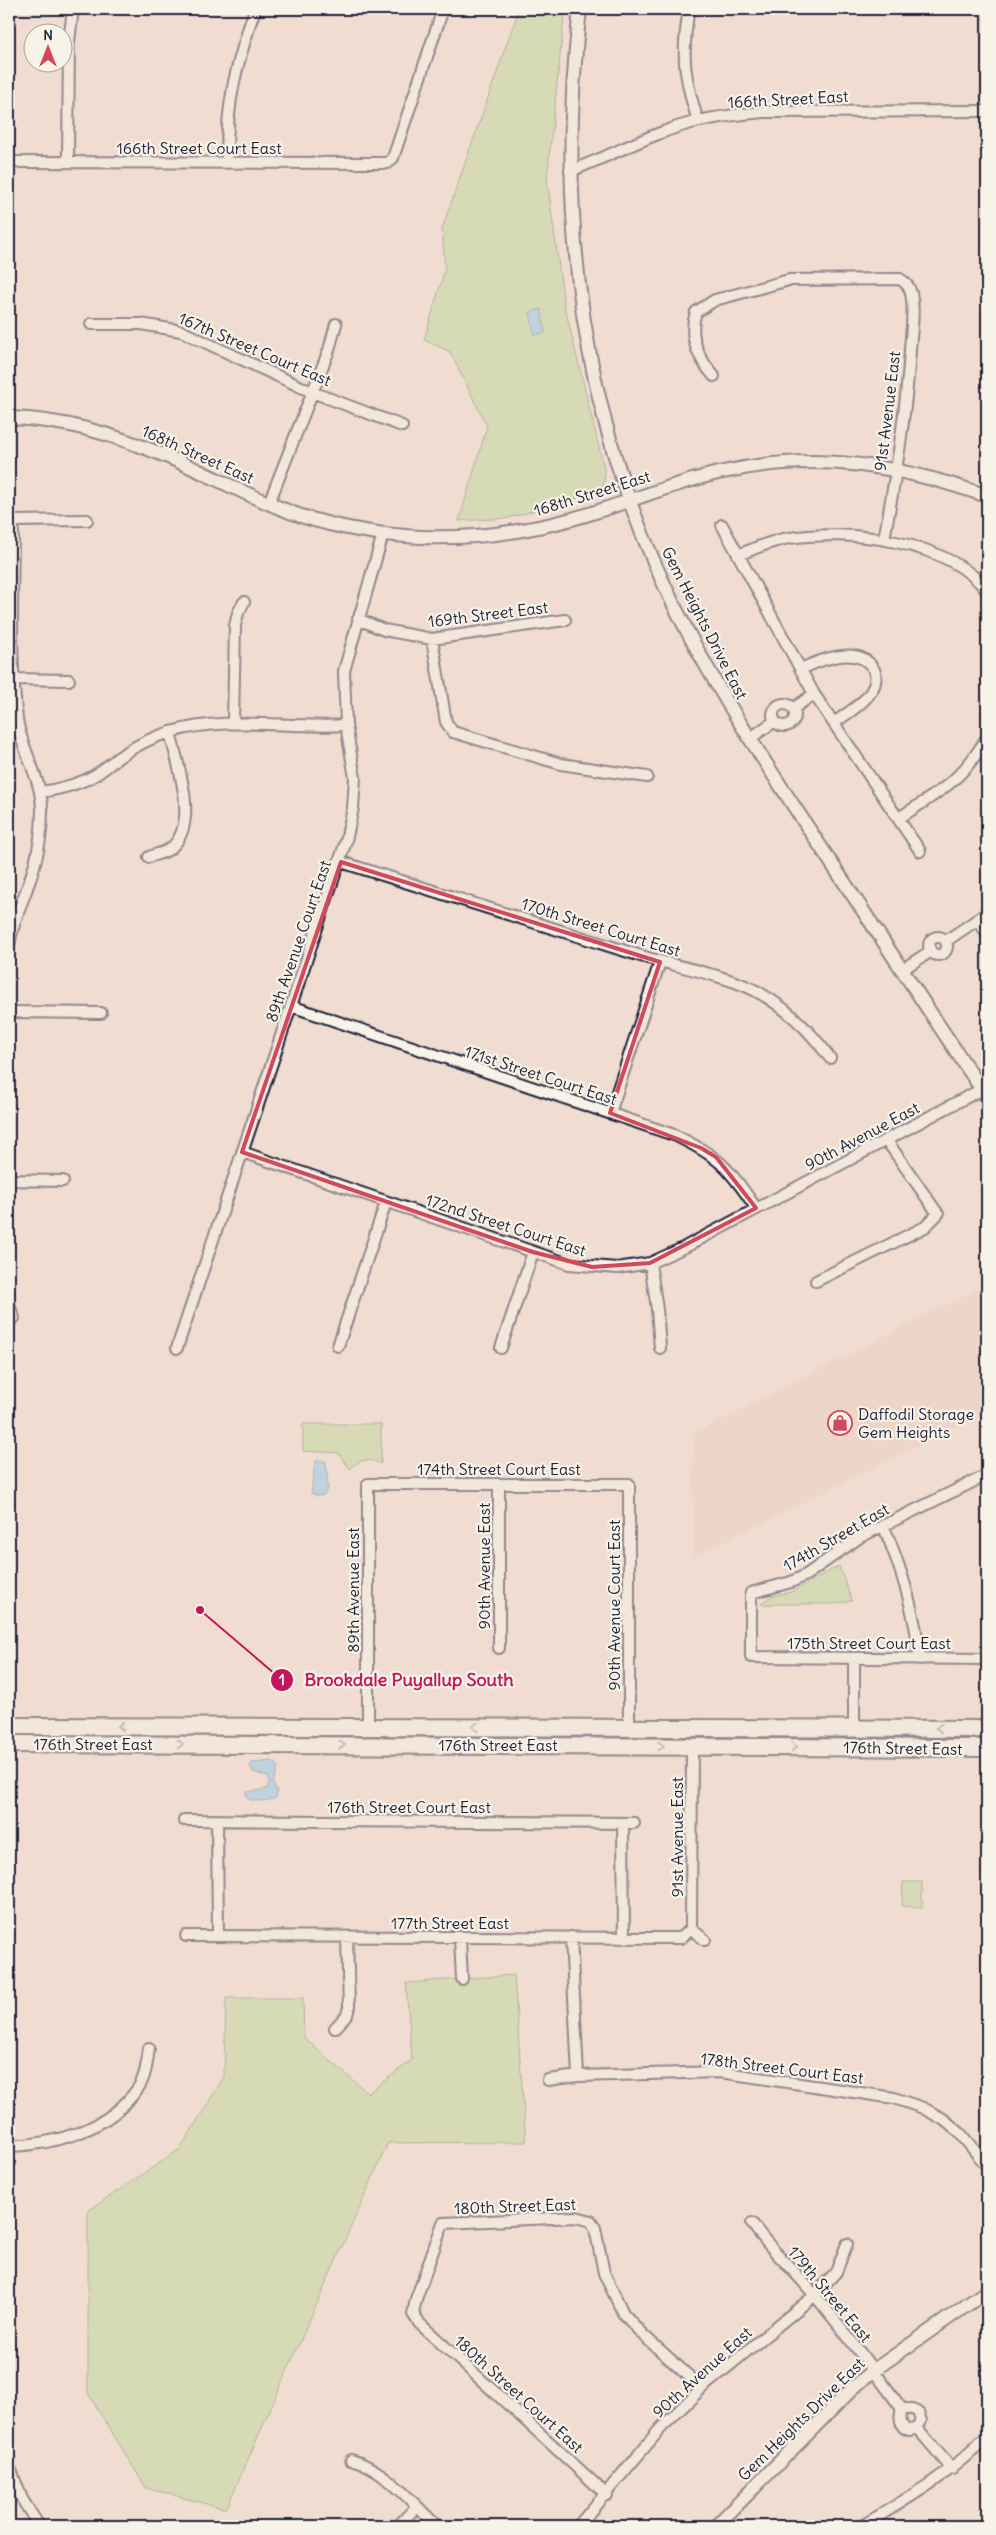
<svg xmlns="http://www.w3.org/2000/svg" width="996" height="2535" font-family="Delius,sans-serif">
	<rect width="100%" height="100%" fill="#f0dcd1"/>
	<filter id="ink" filterUnits="userSpaceOnUse"><feTurbulence type="fractalNoise" baseFrequency=".02" numOctaves="2"/><feDisplacementMap in="SourceGraphic" scale="10" xChannelSelector="R" yChannelSelector="G"/><feConvolveMatrix kernelMatrix="1 2 1 2 8 2 1 2 1" color-interpolation-filters="sRGB"/></filter>
	<g filter="url(#ink)">
		<path fill="#ebccc1" d="M987,1284V1412L693,1557V1434Z"/>
		<path fill="#b6d892" stroke="#6c7d66" d="M519,9H565L547,178L564,304L604,468C605,479 606,484 598,492L509,518L459,521L487,426L450,352L424,340L445,269L442,229Z
			M381,1424V1464C369,1458 358,1459 350,1469L338,1453L303,1451V1424Z
			M839,1566L852,1601L832,1604H761L771,1596L791,1592Z
			M903,1882H922V1907L902,1906Z
			M514,1975L526,2142L388,2143L226,2509L146,2488L88,2393V2211L180,2149L224,2077L226,1998H303L304,2038L368,2093L412,2060L406,1983Z"/>
		<path fill="#86c5e6" stroke="#5e84a2" d="M541,309L545,333L534,335L530,312Z
			M319,1460L326,1462L328,1489L324,1495L317,1496L311,1493L315,1462Z
			M271,1761L276,1763L278,1768L273,1783L277,1791L276,1798C267,1801 255,1803 247,1798L246,1792L266,1789L269,1784L268,1777L253,1772L250,1766L252,1763Z"/>
		<g fill="none" stroke-linecap="round" stroke-linejoin="round">
			<defs>
				<path id="minor" d="M689,9C681,55 684,77 698,121
					M9,162L388,163L393,158L443,9
					M68,162L69,42L73,9
					M227,163C226,102 236,66 255,9
					M570,171C613,155 655,131 699,121C721,116 742,114 764,112L987,111
					M91,324H141L181,331L312,392L402,426
					M714,376C698,358 688,336 696,312L715,300L789,280L900,279C906,283 909,286 911,293C915,311 911,332 910,350C906,415 896,476 884,539
					M269,503L329,350L336,324
					M722,525L814,694L920,851
					M738,555C755,548 771,541 789,538C848,529 949,540 987,591
					M358,619L384,630L432,639L565,620
					M432,639L446,722L453,732L561,764L647,777
					M801,669C820,660 858,644 873,668C877,674 876,683 872,690C865,703 846,714 834,723
					M13,679L69,680
					M773 715a11 11 0 1 1 22 0a11 11 0 1 1-22 0Z
					M794,708L814,694
					M233,722L235,626L238,613L244,602
					M749,739L775,721
					M41,792C60,789 78,785 95,775C104,770 111,763 119,757C135,746 152,737 171,732C228,715 287,729 346,725
					M899,818C940,791 962,781 987,737
					M149,857C156,854 165,853 171,848C200,823 177,764 170,732
					M341,862C440,893 539,924 638,955C673,966 727,975 758,992C788,1009 810,1030 830,1058
					M978,920L987,934
					M929 946a9 9 0 1 1 18 0a9 9 0 1 1-18 0Z
					M946,941L987,913
					M9,946C13,918 26,896 33,870C39,851 42,830 42,810C42,778 21,750 17,719C9,654 13,586 13,521L87,520
					M903,969L931,951
					M291,1006L674,1135C719,1156 729,1168 756,1208
					M9,1012L101,1013
					M610,1113L660,962
					M242,1152L569,1264L617,1268L650,1263L685,1247L982,1089
					M9,1180L63,1181
					M650,1263L657,1309L660,1348
					M816,1281L925,1227L938,1214L887,1141
					M9,1305L14,1318
					M338,1346L386,1202
					M177,1348L346,841L353,808L355,778L346,725L344,671L383,534
					M501,1348L533,1252
					M987,1475L860,1537L806,1575L791,1582L751,1593V1657L987,1659
					M499,1484V1648
					M883,1525C902,1569 915,1611 920,1659
					M368,1726V1484H629V1727
					M854,1727V1659
					M184,1820L634,1823
					M217,1821L218,1936
					M623,1823L624,1938
					M691,1929L692,1746
					M691,1929L705,1940
					M186,1936L681,1938L691,1929
					M571,1937L578,2076
					M460,1939L462,1979
					M335,2028L347,2015L349,2007L347,1937
					M548,2080L578,2076L720,2072L894,2098L923,2108L943,2119L960,2133L987,2166
					M9,2146C57,2144 109,2130 138,2088C146,2077 147,2061 149,2048
					M752,2223C767,2246 787,2263 805,2284C840,2324 871,2367 902,2409C898,2421 902,2435 917,2428L921,2421L918,2412L913,2409H902
					M917,2428L952,2469
					M351,2460C387,2470 411,2502 437,2526
					M9,2465L22,2499L39,2526
					M607,2495L419,2323L413,2314L416,2299L443,2223L576,2217L591,2221L595,2228L604,2273L623,2313L643,2335L702,2388
					M398,2526L416,2507
					M578,2526L661,2428L702,2388L815,2295L836,2272L847,2244
					M862,2526C907,2499 951,2474 987,2436"/>
				<path id="tertiary" d="M580,9C558,198 577,386 654,562C701,671 769,768 834,867C885,943 935,1021 987,1097
					M9,418C64,419 115,435 166,456C211,475 254,500 301,516C339,528 381,535 421,537C471,539 524,532 572,519C623,505 671,483 723,472C816,451 899,465 987,496
					M716,2526L852,2389L874,2370L987,2291"/>
				<path id="primary" d="M9,1726L987,1729
					M9,1744L987,1748"/>
			</defs>
			<use href="#minor" stroke="#22223b" stroke-width="14"/>
			<use href="#tertiary" stroke="#22223b" stroke-width="16"/>
			<use href="#primary" stroke="#22223b" stroke-width="20"/>
			<use href="#minor" stroke="#f7f3e8" stroke-width="10"/>
			<use href="#tertiary" stroke="#f7f3e8" stroke-width="12"/>
			<use href="#primary" stroke="#f7f3e8" stroke-width="16"/>
		</g>
		<defs><path id="oneway-chevron" d="M-2-3.5L2.5 0L-2 3.5" fill="none" stroke-width="1.6" stroke-linecap="round" stroke-linejoin="round" transform="scale(1.25)"/></defs>
		<g stroke="#97959a">
			<use href="#oneway-chevron" transform="translate(121 1726) rotate(-180)"/>
			<use href="#oneway-chevron" transform="translate(475 1727) rotate(-180)"/>
			<use href="#oneway-chevron" transform="translate(939 1728) rotate(-180)"/>
			<use href="#oneway-chevron" transform="translate(180 1744)"/>
			<use href="#oneway-chevron" transform="translate(342 1745)"/>
			<use href="#oneway-chevron" transform="translate(661 1746)"/>
			<use href="#oneway-chevron" transform="translate(794 1747) rotate(1)"/>
		</g>
	</g>
	<path d="M0 0H996V2535H0ZM341,862L660,962L610,1113L701,1148L716,1157L756,1208L650,1263L592,1267L533,1252L242,1152Z" fill="#f0dcd1" fill-opacity=".55" fill-rule="evenodd"/>
	<path fill="none" stroke="#d1495b" stroke-width="4" stroke-linejoin="round" d="M341,862L660,962L610,1113L701,1148L716,1157L756,1208L650,1263L592,1267L533,1252L242,1152Z"/>
	<defs>
		<symbol id="shop-ring" viewBox="-11 -11 22 22"><circle r="9.5" fill="#f7f3e8" stroke="#d1495b" stroke-width="1.5"/><path d="M-5-2.5h2.3a2.7 3.5 0 0 1 5.4 0H5L5.5 6h-11ZM-1.5-2.5h3a1.5 2.3 0 0 0-3 0Z" fill="#d1495b"/></symbol>
	</defs>
	<g fill-rule="evenodd">
		<use href="#shop-ring" x="826" y="1409" width="28" height="28"/>
	</g>
	<g text-anchor="middle" stroke-width="4.5" stroke-linejoin="round" paint-order="stroke">
		<g font-size="16" fill="#22223b" stroke="#f7f3e8">
			<text transform="translate(788 99) rotate(-3)" y="6">166th Street East</text>
			<text x="199" y="154">166th Street Court East</text>
			<text transform="translate(255 349) rotate(23)" y="6">167th Street Court East</text>
			<text transform="translate(887 411) rotate(-83)" y="6">91st Avenue East</text>
			<text transform="translate(198 454) rotate(24)" y="6">168th Street East</text>
			<text transform="translate(592 493) rotate(-17)" y="6">168th Street East</text>
			<text transform="translate(488 614) rotate(-7)" y="6">169th Street East</text>
			<text transform="translate(705 623) rotate(63)" y="6">Gem Heights Drive East</text>
			<text transform="translate(601 927) rotate(17)" y="6">170th Street Court East</text>
			<text transform="translate(298 941) rotate(-71)" y="6">89th Avenue Court East</text>
			<text transform="translate(541 1075) rotate(18)" y="6">171st Street Court East</text>
			<text transform="translate(862 1136) rotate(-28)" y="6">90th Avenue East</text>
			<text transform="translate(506 1225) rotate(18)" y="6">172nd Street Court East</text>
			<text x="499" y="1475">174th Street Court East</text>
			<text transform="translate(836 1537) rotate(-30)" y="6">174th Street East</text>
			<text transform="translate(484 1566) rotate(-90)" y="6">90th Avenue East</text>
			<text transform="translate(353 1590) rotate(-90)" y="6">89th Avenue East</text>
			<text transform="translate(614 1605) rotate(-90)" y="6">90th Avenue Court East</text>
			<text x="869" y="1649">175th Street Court East</text>
			<text x="93" y="1750">176th Street East</text>
			<text x="498" y="1751">176th Street East</text>
			<text transform="translate(903 1748) rotate(1)" y="6">176th Street East</text>
			<text x="409" y="1813">176th Street Court East</text>
			<text transform="translate(677 1837) rotate(-90)" y="6">91st Avenue East</text>
			<text x="450" y="1929">177th Street East</text>
			<text transform="translate(782 2068) rotate(7)" y="6">178th Street Court East</text>
			<text transform="translate(515 2206) rotate(-2)" y="6">180th Street East</text>
			<text transform="translate(830 2294) rotate(50)" y="6">179th Street East</text>
			<text transform="translate(702 2372) rotate(-42)" y="6">90th Avenue East</text>
			<text transform="translate(519 2394) rotate(42)" y="6">180th Street Court East</text>
			<text transform="translate(801 2419) rotate(-44)" y="6">Gem Heights Drive East</text>
		</g>
		<g font-size="16" fill="#22223b" stroke="#f7f3e8" text-anchor="start">
			<text x="858" y="1420">Daffodil Storage<tspan x="858" dy="18">Gem Heights</tspan></text>
		</g>
	</g>
	<path fill="none" stroke="#c2185b" stroke-width="2" d="M200 1610L282 1680"/>
	<g fill="#c2185b" stroke="#f7f3e8" stroke-width="2">
		<circle cx="200" cy="1610" r="5"/>
		<circle cx="282" cy="1680" r="12"/>
	</g>
	<g font-size="15" text-anchor="middle" font-weight="bold" fill="#fff">
		<text x="282" y="1685">1</text>
	</g>
	<g font-size="18" text-anchor="middle" font-weight="bold" fill="#c2185b" stroke="#f7f3e8" stroke-width="4.5" stroke-linejoin="round" paint-order="stroke">
		<text x="409" y="1686">Brookdale Puyallup South</text>
	</g>
	<rect width="996" height="2535" fill="none" stroke="#f7f3e8" stroke-width="30"/>
	<rect x="15" y="15" width="966" height="2505" fill="none" stroke="#22223b" stroke-width="2" filter="url(#ink)"/>
	<g transform="translate(48 48)"><circle r="24" fill="#f7f3e8" stroke="#a29fa3"/>
	<path d="M0-4L9 19L0 12L-9 19Z" fill="#d1495b"/>
	<text y="-8" font-size="14" font-weight="bold" text-anchor="middle" fill="#22223b">N</text>
	</g>
</svg>
